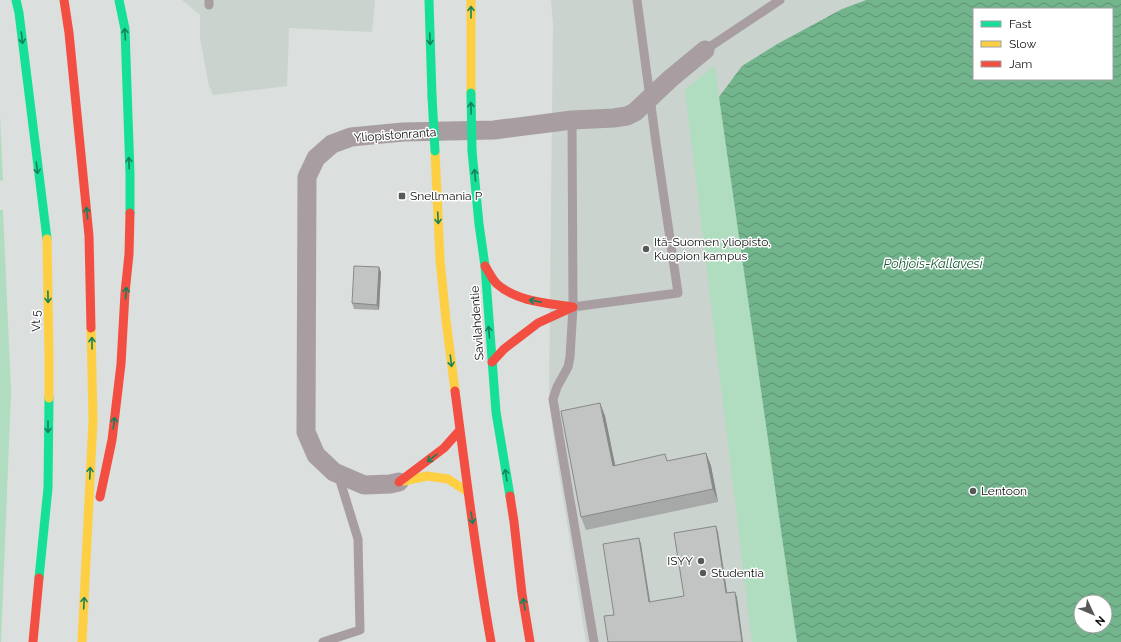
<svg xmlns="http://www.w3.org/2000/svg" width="1121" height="642" font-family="Raleway,sans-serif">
	<defs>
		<pattern id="water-waves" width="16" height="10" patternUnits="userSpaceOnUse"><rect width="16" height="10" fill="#72b48c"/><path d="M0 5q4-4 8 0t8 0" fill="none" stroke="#5c9171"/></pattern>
	</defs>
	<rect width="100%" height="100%" fill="#dbdfdd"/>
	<path fill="#cad3cd" d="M182,0H375L372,32L289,28L287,86L213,95L209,86L200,38V15Z
		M551,0H865L842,9L779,43L719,97L797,642H586L571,547L556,455L549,400L553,24Z"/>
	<path fill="#b0ddbf" d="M715,65L719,97L797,642H752L685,90Z
		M0,115L3,180L0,181Z
		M0,210H3L11,392L1,642H0Z"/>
	<path fill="url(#water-waves)" fill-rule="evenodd" d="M866,0H1121V642H797L719,97L742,66L779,43L842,9ZM974,9H1112V79H974ZM1081,602H1105V626H1081Z"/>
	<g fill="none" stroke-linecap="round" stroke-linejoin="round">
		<path stroke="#a89ea2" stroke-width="9" d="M209,5V0
			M705,50L780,0
			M572,120L573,307L570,357L568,367L557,387L553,399L594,642
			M573,307L678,293L656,143L637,0
			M323,642L360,630L358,539L338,474"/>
		<path stroke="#a89ea2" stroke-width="19" d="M399,482L390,484L364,485L334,472L316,455L306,432L307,177L316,158L332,144L351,137L403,132L494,130L572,120L614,118L627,116L635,112L670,79L705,50"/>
		<path stroke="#16e098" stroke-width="9" d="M16,0L19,13L47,239
			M119,0L125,29L130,174V213
			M429,0L432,96
			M472,151L479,224L485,266L496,412L510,496
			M39,578L48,488L49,398"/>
		<path stroke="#ffcf43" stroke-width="9" d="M471,0V93
			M435,151L440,260L446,320L455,391
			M47,239L49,356V398
			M404,481L427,476L448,479L468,492
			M82,642L93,420L91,328"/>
		<path stroke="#f24e42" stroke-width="9" d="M64,0L69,33L89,236L91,328
			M485,266C489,272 492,279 497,284C517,302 548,303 573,307
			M492,362L504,349L538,323L573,307
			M455,391C466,475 476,559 491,642
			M399,482L444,448L460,430
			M510,496L514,522L522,594L530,642
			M100,497L112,440L121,364L125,293L129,254L130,213
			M33,642L39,578"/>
		<path stroke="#16e098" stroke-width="9" d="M471,93L472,151
			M432,96L435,151"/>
	</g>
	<path fill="#a6a9a7" d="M381,272L379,310L354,309L352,303Z
		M600,403L605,416L615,465L668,461L706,453L711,466L718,502L586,530L581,517Z"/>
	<path fill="#878988" d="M379,267L381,272L379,310L377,305Z
		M600,403L605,416L618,479L613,466Z
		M706,453L711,466L718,502L713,489Z
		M716,526L718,532L728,598L726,593Z
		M639,538L641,544L651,607L649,602Z
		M735,592L737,597L743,642H742Z"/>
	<path fill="#c1c4c2" stroke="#878988" d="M354,266L379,267L377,305L352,303Z
		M600,403L613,466L665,454L667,461L706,453L713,489L581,517L561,411Z
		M716,526L726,593L735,592L742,642H608L604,616L614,615L603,544L639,538L649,602L684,596L674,533Z"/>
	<defs><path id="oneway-shaft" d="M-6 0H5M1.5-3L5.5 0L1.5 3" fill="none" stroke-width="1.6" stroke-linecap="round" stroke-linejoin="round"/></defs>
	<g stroke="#13835b">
		<use href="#oneway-shaft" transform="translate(471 12) rotate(-90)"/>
		<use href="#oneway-shaft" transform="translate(125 34) rotate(-94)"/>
		<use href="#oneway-shaft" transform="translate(22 38) rotate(83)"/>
		<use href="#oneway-shaft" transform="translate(430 39) rotate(88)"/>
		<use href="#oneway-shaft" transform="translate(471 108) rotate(-91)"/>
		<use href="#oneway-shaft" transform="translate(129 163) rotate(-92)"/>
		<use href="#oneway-shaft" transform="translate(37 168) rotate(83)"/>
		<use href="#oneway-shaft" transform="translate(475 175) rotate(-95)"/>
		<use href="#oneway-shaft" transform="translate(87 213) rotate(-96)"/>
		<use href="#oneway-shaft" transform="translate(438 218) rotate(87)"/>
		<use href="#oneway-shaft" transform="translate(126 293) rotate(-85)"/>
		<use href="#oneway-shaft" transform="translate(48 297) rotate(89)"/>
		<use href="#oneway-shaft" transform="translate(535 301) rotate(-169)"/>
		<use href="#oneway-shaft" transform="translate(489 332) rotate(-95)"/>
		<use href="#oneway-shaft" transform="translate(92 343) rotate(-91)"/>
		<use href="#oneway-shaft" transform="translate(451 361) rotate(83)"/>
		<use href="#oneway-shaft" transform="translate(114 423) rotate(-83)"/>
		<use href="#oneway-shaft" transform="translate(48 427) rotate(90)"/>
		<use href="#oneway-shaft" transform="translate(432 458) rotate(142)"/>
		<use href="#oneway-shaft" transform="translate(90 473) rotate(-87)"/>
		<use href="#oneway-shaft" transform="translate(506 475) rotate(-99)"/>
		<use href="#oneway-shaft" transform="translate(472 518) rotate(81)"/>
		<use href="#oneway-shaft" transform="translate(84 603) rotate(-87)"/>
		<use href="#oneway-shaft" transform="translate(524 604) rotate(-100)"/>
	</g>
	<g fill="#565958" stroke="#fff" stroke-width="1.5">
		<rect x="398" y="192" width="8" height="8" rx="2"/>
		<circle cx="646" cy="249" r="4"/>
		<circle cx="973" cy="491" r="4"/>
		<circle cx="701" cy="561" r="4"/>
		<circle cx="703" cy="573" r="4"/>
	</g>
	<g text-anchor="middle" stroke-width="3" stroke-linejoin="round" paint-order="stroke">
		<g font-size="12" fill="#0f1110" stroke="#fff">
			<text transform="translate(395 135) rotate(-4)" y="4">Yliopistonranta</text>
			<text transform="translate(36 321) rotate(-91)" y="4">Vt 5</text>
			<text transform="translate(477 323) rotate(-94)" y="4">Savilahdentie</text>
		</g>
		<g font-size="12" fill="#0f1110" stroke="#fff" text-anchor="start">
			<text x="410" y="200">Snellmania P</text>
			<text x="654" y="246">Itä-Suomen yliopisto,<tspan x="654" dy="14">Kuopion kampus</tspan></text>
			<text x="981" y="495">Lentoon</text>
			<text x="693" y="565" text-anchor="end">ISYY</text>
			<text x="711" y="577">Studentia</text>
		</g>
		<g font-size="13" font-style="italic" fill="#155933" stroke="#fff">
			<text x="933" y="268">Pohjois-Kallavesi</text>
		</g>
	</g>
	<rect x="973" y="8" width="140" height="72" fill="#ffffff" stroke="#9fa09f"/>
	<rect x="981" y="21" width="20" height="6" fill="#16e098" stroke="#9fa09f"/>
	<text x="1009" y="28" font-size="12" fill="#0f1110">Fast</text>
	<rect x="981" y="41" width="20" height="6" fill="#ffcf43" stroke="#9fa09f"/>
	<text x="1009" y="48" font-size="12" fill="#0f1110">Slow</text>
	<rect x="981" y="61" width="20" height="6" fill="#f24e42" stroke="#9fa09f"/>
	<text x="1009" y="68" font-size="12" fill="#0f1110">Jam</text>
	<g transform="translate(1093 614) rotate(134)"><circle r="19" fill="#ffffff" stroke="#9fa09f"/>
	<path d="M0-3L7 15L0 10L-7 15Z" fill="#565958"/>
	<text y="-6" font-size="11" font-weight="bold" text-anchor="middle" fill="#0f1110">N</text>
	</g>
</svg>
